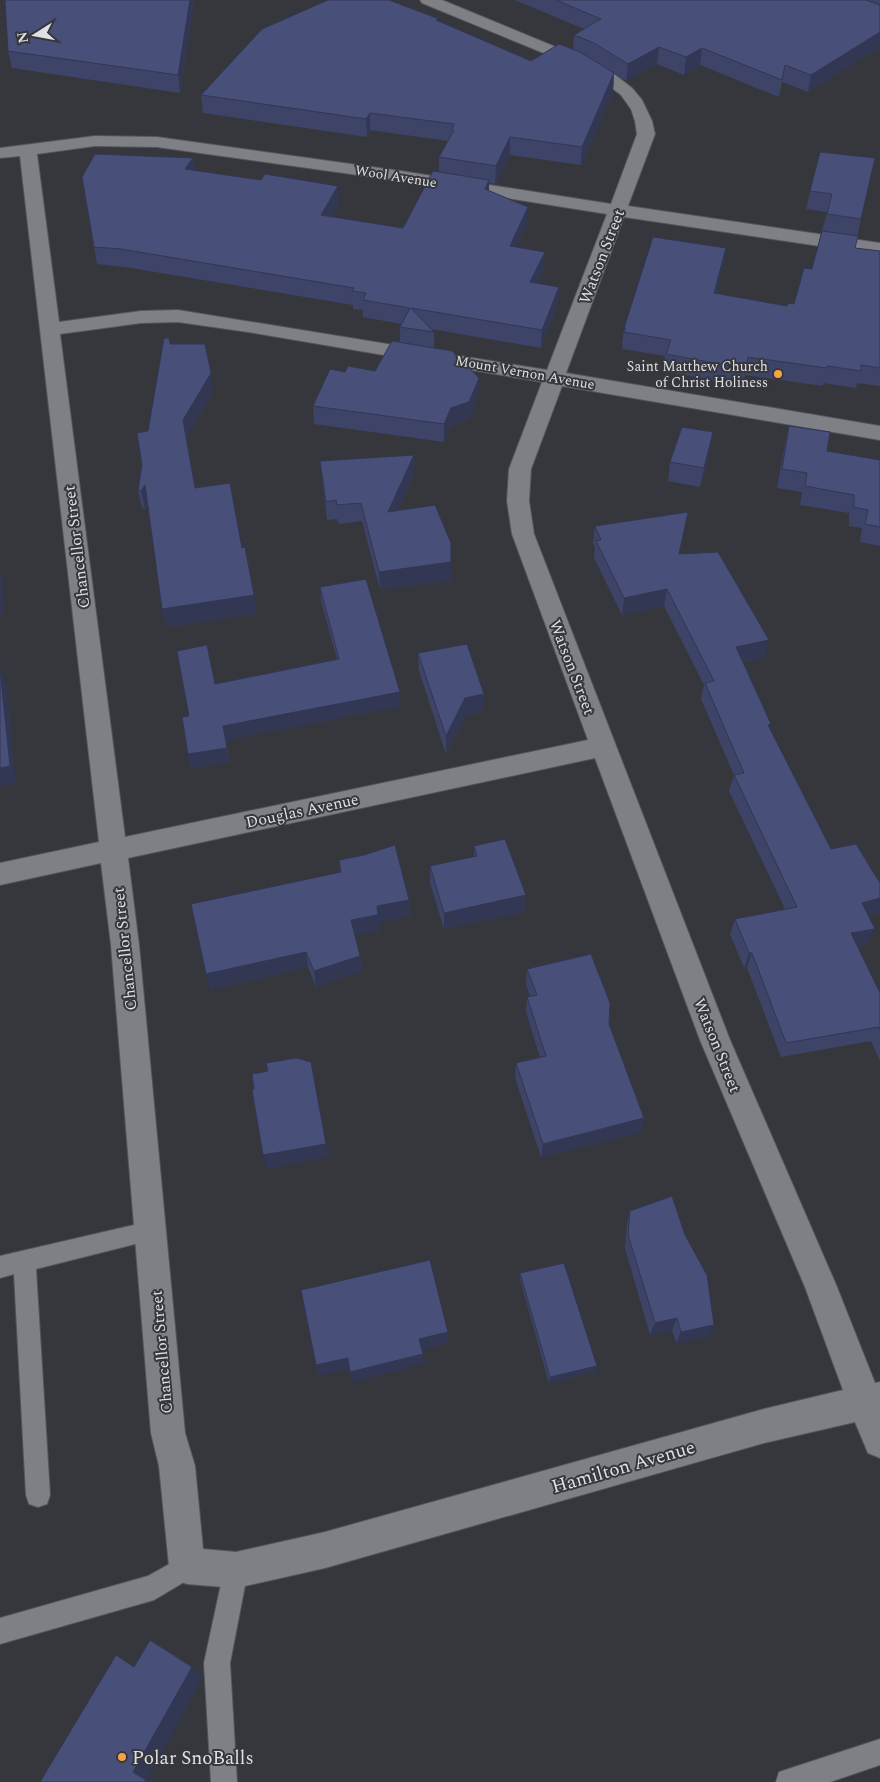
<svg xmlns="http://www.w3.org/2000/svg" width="880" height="1782" font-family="Spectral,serif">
	<rect width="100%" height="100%" fill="#36373c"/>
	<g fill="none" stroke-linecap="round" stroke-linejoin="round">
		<defs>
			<path id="service" d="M151,1221L159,1224L162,1231L159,1238L36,1269L50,1495L47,1504L38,1507L29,1504L26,1495L14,1274L0,1278V1256Z
				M187,1554L196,1557L199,1566L196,1575L154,1600L0,1644V1618L148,1576Z
				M236,1558L245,1561L248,1570L230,1663L237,1782H211L204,1663L224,1570L227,1561Z
				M880,1739V1765L830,1782H776L779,1772Z"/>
			<path id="minor" d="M420,0H442L592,62L614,74L632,88L642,100L652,121L655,134L628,206L880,243V255L624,217L566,373L880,426V440L562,386L531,469L529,501L534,534L730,1040L837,1287L875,1383L880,1382V1458L868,1453L855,1422L764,1443L325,1568L236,1588L187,1584L174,1579L169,1566L159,1466L151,1433L111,945L101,863L0,885V863L99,842L20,156L0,158V148L95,136L157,137L401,171L611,204L637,134L635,121L631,109L621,95L603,81L580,68L422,3ZM95,146L157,147L401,181L607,214L547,370L178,310L141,311L59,322L37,154ZM178,322L248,332L542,382L509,469L507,501L512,534L588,740L125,837L60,334L141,323ZM595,758L700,1040L805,1287L843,1390L764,1409L325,1532L236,1552L203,1549L195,1466L185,1433L139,945L128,858Z"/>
		</defs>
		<use href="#service" stroke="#545559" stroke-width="2"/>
		<use href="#minor" stroke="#545559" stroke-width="2"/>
		<use href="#service" fill="#7e8086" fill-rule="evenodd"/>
		<use href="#minor" fill="#7e8086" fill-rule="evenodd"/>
	</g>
	<path fill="#3e4467" d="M5,0H194L180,93L12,68L8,51Z
		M515,0H880V47L808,92L782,82L779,97L700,65L684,75L657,64L626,81L614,74L613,91L581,165L510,155L495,184L489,183V191L527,224L516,247L544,269L537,283L558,304L541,348L431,329L434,332V348L479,378L478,396L469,419L451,426L444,442L314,424L313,406L345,372L375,371L400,342V327L401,324L363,317V310L353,309V305L125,267L97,264L94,247L193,158L195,170L339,203L331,217L403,228L439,172V157L448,141L370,130L367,137L203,113L201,95L439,21L531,61L573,49L574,35L584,29Z
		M820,152L861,219L855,248L880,251V386L857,383L856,388L823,383V386L745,375L743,386L663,371L665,356L622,349L623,345H622L624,328L726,248L723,265L716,293L787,306L794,304L812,269L827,212L806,209Z
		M170,344L213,391L186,438L195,488L242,548L257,613L166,627L148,505L145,509L142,508L138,490L148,431Z
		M789,426L827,451L880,460V546L860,542L862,528L849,526V513L800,505L802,492L777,488L785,444Z
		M710,451L700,487L668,481L670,462Z
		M320,461L414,474L398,510L451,580L380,590L362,521L339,524L337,519L327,520Z
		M595,526L684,530L679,554L765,657L743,662L770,729L831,849L880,883V912L868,915V944L857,946L880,993V1061L871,1041L781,1057L747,968H744L730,934L735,919L785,909L729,791L734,775L701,699L704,685L664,606L622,615L594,558L595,548L593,543Z
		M320,587L400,692V706L226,740L230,762L191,768L189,716L215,684L337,659L321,601Z
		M418,653L484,694L483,712L465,716L446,754L419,671Z
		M474,846L526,895L524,912L444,929L430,883V866L474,857Z
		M339,860L409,900L410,916L379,922V931L355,935L360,956L362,971L316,987L308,967L210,990L340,872Z
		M527,969L609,1024L641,1132L541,1157L515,1078L516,1063L540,1057L526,1012L527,997L530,996L526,984Z
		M630,1211L709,1336L676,1343L672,1330L650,1335L625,1248L627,1224Z
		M520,1273L597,1366L595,1371L549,1383L520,1279Z"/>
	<path fill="#323754" d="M190,0H194L180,93L178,75Z
		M880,32V47L808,92L811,75Z
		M659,47L657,64L626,81L628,64Z
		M702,48L700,65L684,75L686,57Z
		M614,73L613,91L581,165L582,147Z
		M370,113V130L367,137L366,119Z
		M510,137V155L495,184L496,166Z
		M193,158L196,175L185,169Z
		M489,180V197L485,189Z
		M338,186L339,203L322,233L321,215Z
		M528,207L527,224L509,263L510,246Z
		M726,248L723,265L711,310L714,293Z
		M545,252L544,269L529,299L530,282Z
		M559,287L558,304L541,348L542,330Z
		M211,373L213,391L186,438L183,420Z
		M479,378L478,396L469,419L451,426L444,442V424L451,408Z
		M713,432L710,451L700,487L704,468Z
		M414,455V474L389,530L388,512Z
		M145,485L149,503L145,509L141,491Z
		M451,562V580L380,590L379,572Z
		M0,573L2,579L4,612L0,613Z
		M667,589L664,606L622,615L624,598Z
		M254,595L257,613L166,627L162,609Z
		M769,640L765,657L732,664L736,647Z
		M0,665L7,688L16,783L0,786Z
		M400,692V706L226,740L223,726Z
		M484,694L483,712L465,716L446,754V736L465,698Z
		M227,748L230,762L191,768L188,754Z
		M526,895L524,912L444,929V913Z
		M880,898V912L856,918L862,903Z
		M409,900L410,916L379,922V931L352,936L351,920L377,906Z
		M875,929L868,944L845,948L851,933Z
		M306,952L308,967L210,990L206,974Z
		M749,953H752L747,968H744Z
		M360,956L362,971L316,987L314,971Z
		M644,1118L641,1132L541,1157L543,1144Z
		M326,1144L328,1157L267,1169L263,1155Z
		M677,1318L672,1330L650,1335L655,1323Z
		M714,1325L709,1336L676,1343L681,1332Z
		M448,1332V1343L420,1350L419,1339Z
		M423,1354V1364L352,1382L350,1372Z
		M348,1358L349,1368L318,1376L316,1365Z
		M597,1366L595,1371L549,1383L550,1377Z
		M192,1667L203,1677L148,1778L154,1782H144L133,1772Z"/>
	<path fill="#484f78" stroke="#323754" d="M5,0H190L178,75L8,51Z
		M328,0H389L439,19L436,20L531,61L559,44L580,52L614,73L582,147L510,137L496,166L439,157L454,130L452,129L454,124L370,113L366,119L201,95L262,29Z
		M556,0H866L880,5V32L811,75L785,65L782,80L702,48L686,57L659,47L628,64L594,43L574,35L601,19Z
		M820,152L875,158L861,219L827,214L832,194L810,191Z
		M95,154L193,158L185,169L261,180L265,174L338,186L321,215L403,228L433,171L489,180L485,189L528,207L510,246L545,252L530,282L559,287L542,330L411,308L434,332L400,327L410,308L363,300L366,293L352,291L354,288L121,249L94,247L82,177Z
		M822,231L858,236L855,248L880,251V368L861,365V371L827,366V368L748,357L746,369L666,354L671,340L624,332L626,328H624L653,237L726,248L714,293L787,306L788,303L794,304L804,268L812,269Z
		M164,338H169L170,344H205L211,373L183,420L195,488L230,483L242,548L245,547L254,595L162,609L145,485L141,491L138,490L142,465L137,433L148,431Z
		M392,341L452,351L479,378L469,402L451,408L444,424L313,406L330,369L345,372L348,366L375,371Z
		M789,426L830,432L827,451L880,460V527L865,524L868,510L854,507V495L805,486L807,473L782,469Z
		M682,427L713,432L704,468L670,462Z
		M414,455L388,512L435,505L451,543V562L379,572L361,503L337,505L336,500L326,502L320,461Z
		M688,512L679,554L718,552L769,640L736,647L771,724L768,725L831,849L856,844L880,883V898L862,903L875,929L851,933L880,993V1030L879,1027L786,1043L752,953H749L735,919L797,907L734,775L744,773L705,683L714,681L667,589L624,598L596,541L601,540L595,526Z
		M366,579L400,692L223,726L227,748L188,754L182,717L189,716L177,651L207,645L215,684L339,659L320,587Z
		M467,644L484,694L465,698L446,736L418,653Z
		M0,669L10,766L0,768Z
		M505,839L526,895L444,913L430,866L477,856L474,846Z
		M395,845L409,900L377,906L378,915L351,920L360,956L314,971L306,952L206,974L191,904L341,872L339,860L364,855Z
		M591,954L610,1003L609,1024L644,1118L543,1144L516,1063L546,1056L527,997L537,995L527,969Z
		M296,1058L311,1062L326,1144L263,1155L252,1090L254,1089L252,1074L268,1071L266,1063Z
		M672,1196L685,1235L707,1275L714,1325L681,1332L677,1318L655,1323L628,1235L630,1211Z
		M430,1260L448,1332L419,1339L423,1354L350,1372L348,1358L316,1365L301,1290Z
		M564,1263L597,1366L550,1377L520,1273Z
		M150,1640L192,1667L133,1772L146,1780L144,1782H40L116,1655L134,1667Z"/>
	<g fill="#f5a346" stroke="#36373c" stroke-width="2">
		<circle cx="778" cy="374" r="5"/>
		<circle cx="122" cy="1757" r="5"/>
	</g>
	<g text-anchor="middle" stroke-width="4" stroke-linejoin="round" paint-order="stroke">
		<g font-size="14" fill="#dfe0e3" stroke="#36373c">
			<text transform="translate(396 176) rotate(9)" y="5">Wool Avenue</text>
			<text transform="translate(525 372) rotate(10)" y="5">Mount Vernon Avenue</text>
		</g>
		<g font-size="14" fill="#dfe0e3" stroke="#36373c" text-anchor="end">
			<text x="768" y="371">Saint Matthew Church<tspan x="768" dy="16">of Christ Holiness</tspan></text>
		</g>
		<g font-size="16" fill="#dfe0e3" stroke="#36373c">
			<text transform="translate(601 256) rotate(-69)" y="6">Watson Street</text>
			<text transform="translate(76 547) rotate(-97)" y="6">Chancellor Street</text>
			<text transform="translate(573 667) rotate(69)" y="6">Watson Street</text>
			<text transform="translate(302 810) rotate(-12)" y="6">Douglas Avenue</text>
			<text transform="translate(124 949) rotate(-96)" y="6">Chancellor Street</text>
			<text transform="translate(718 1045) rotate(68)" y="6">Watson Street</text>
			<text transform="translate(161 1352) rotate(-95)" y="6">Chancellor Street</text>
		</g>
		<g font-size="19" fill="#dfe0e3" stroke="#36373c">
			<text transform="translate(623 1466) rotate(-16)" y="7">Hamilton Avenue</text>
		</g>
		<g font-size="19" fill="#dfe0e3" stroke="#36373c" text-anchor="start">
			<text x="132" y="1764">Polar SnoBalls</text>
		</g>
	</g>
	<g transform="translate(35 35) rotate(259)" stroke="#36373c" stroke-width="4" paint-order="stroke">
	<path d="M0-4L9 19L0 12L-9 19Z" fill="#dfe0e3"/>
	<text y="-8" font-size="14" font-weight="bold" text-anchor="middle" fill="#dfe0e3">N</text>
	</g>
</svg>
